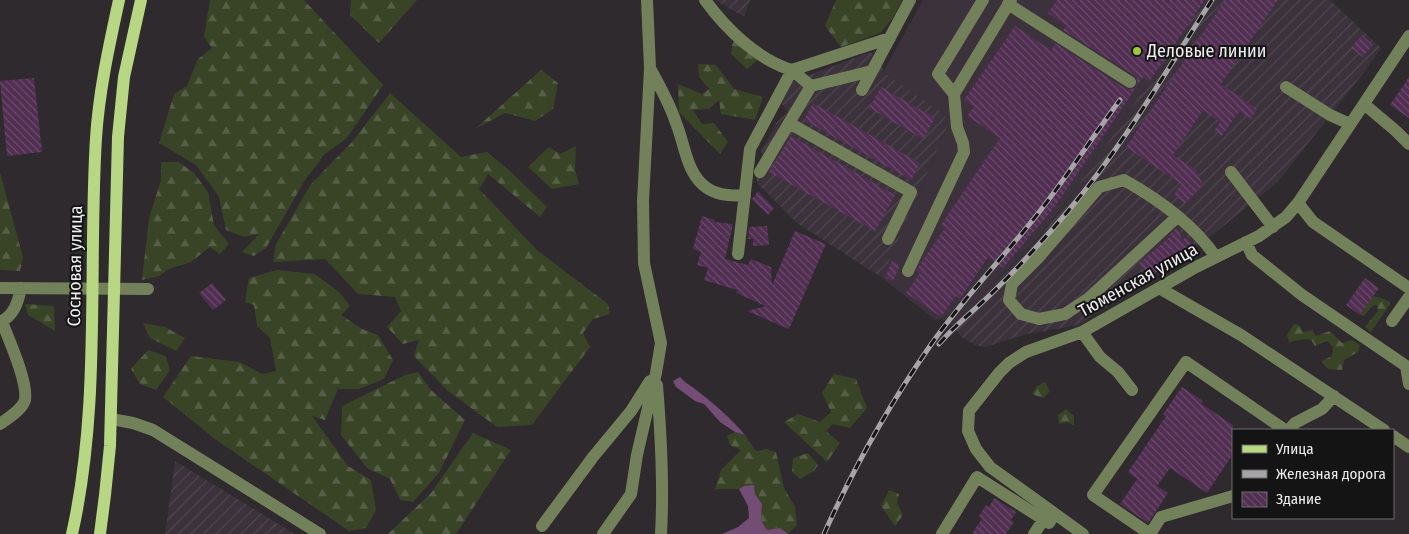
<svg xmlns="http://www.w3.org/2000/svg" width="1409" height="534" font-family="'Fira Sans Condensed',sans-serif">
	<defs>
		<pattern id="industrial-furrows" width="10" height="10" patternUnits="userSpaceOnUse" patternTransform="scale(1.25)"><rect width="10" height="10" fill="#3b323b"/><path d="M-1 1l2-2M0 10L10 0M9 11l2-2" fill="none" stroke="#4e464e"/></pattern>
		<pattern id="forest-firs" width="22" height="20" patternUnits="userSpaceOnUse" patternTransform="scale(1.25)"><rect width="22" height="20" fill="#394426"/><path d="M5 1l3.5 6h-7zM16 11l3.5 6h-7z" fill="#565f46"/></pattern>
		<pattern id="building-back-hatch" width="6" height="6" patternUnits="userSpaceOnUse" patternTransform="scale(1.25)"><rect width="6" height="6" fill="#512e52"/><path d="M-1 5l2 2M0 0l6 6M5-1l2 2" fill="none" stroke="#6a4d6b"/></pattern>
	</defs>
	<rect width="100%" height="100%" fill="#2e2a2e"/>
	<path fill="#3b323b" d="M923,0H1205L1073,193L1038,238L951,325L942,319L935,320L882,278L947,127L945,115L883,72Z"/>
	<path fill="url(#industrial-furrows)" d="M715,0H750L744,17Z
		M1205,0H1330L1381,48L1368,67L1278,182L1205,241L1185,253L1079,325L1027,334L985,347L975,345L963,338L951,325L1039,238L1073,193Z
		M870,52L882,61L883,72L945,115L947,127L882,278L797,223L758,184L756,177L755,168L762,159L761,151L777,122L788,112L782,104L788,85L797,80Z
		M175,461L295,534H165Z"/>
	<path fill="url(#forest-firs)" d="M210,0H304L383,85L347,138L325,154L305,180L266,248L254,256L242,252L259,234L244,237L226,230L219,197L196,165L159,143L174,94L187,86L198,59L212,48L204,37Z
		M351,0H417L379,43L350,15Z
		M836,0H902L893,18L880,33L841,47L825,26Z
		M733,41L760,58L747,69L731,54Z
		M698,64L716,65L734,89L763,97L755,120L721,114L719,100L709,109L693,110L702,124L714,123L728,142L720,154L679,112L678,84L702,94L709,89L699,77Z
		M541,70L558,83L553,109L535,121L505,113L475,129Z
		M390,93L461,157L487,152L509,170L547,207L540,217L488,174L479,189L537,250L608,304L610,314L593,319L583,333L590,347L532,425L497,427L448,391L414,356L419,340L403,344L387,327L401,311L395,297L358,294L325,259L273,262L276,244L311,184L352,142Z
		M576,146L575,170L579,184L552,189L528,167L549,147L560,154Z
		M161,162H179L194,173L208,192L214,225L229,244L220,254L210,247L191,262L169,269L159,276L142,280L149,218L161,180Z
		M0,173L23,257L20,271L0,270Z
		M277,270L315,274L340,293L350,306L341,315L362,329L378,335L393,360L384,379L359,389H338L325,420L312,416L348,466L371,480L376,510L366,528L349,531L215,439L163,397L191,356L239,362L262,374L276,371L270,338L257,326L254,305L245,302L249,278Z
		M1373,296L1384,299L1391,303L1371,332L1365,327L1378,311L1377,305L1372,306L1364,316L1360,315Z
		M25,304L54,306L55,331L28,315Z
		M143,323L165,327L185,338L176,351L150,338Z
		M1294,324L1299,325L1303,332L1312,330L1316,336L1330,331L1342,343L1352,340L1360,345L1358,352L1344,360L1342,370L1328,369L1321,361L1332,356L1333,347L1327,341L1315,346L1311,340L1305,339L1289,342L1287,335Z
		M148,350L166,356L170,370L156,390L140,384L131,369Z
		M418,372L432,391L465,420L439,473L413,502L400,500L390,479L367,468L341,435L342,406L405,375Z
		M834,374L856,379L867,408L850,428L833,424L826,431L840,443L827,462L784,422L798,414L820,422L831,412L822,393Z
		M1045,382L1050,391L1043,398L1032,394L1037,386Z
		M1066,409L1074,416V426L1068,422L1059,424L1058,415Z
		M735,432L745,435L756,451L766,449L776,452L784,488L795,507L797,525L789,533L780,528L767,530L761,520L762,504L755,494L744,486L739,489H715L721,470L741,450L730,445L727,436Z
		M473,433L511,450L456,534H388L431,493Z
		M808,453L818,465L814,471L800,479L792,472L793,458Z
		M889,490L899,494L897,503L903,515L895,526L881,506Z"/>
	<path fill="#734d73" d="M680,377C685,383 690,385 695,389C712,402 732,419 745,435L735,432L720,422L704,404L695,401L676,387L673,381Z
		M754,485L755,494L762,504L761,520L767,530L780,528L789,534H722L738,527L749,518L748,506L739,489L744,486Z"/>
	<path fill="url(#building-back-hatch)" d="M1057,0H1205L1149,82L1143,77L1127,101L1054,208L1003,268L988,257L960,299L956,296L941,317L906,293L920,273L917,271L919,266L945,228L941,225L1000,138L967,116L974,107L964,100L1015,26L1051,50L1055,43L1126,89H1133L1137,86V79L1134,75L1063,30L1066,26L1048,13Z
		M1225,0H1278L1221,84L1257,109L1251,119L1239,111L1222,136L1214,131L1220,122L1203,110L1173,155L1196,170L1202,183L1201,187L1185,203L1174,195L1181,184L1126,147Z
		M1362,35L1373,45L1362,57L1351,47Z
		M1409,77V118L1390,105Z
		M34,78L42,152L7,156L0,81Z
		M881,87L935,118L923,139L869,108Z
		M813,103L920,163L911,180L804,120Z
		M791,136L895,195L875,231L769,172Z
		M758,191L774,208L768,215L752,199Z
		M702,216L715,220L714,222L733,224L725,259L748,265L751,259L771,267L772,285L795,231L826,244L789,329L747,311L766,306L736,293L737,290L704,280L708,268L697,265L701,252L693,249Z
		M767,226L769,245L753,246V239H748L749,227Z
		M1176,228L1183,240L1187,237L1194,247L1149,277L1139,263L1170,237V235Z
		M892,261L900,265L893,281L885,278Z
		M1365,278L1379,288L1360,315L1346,305Z
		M212,283L226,300L213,310L199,293Z
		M1182,387L1203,401L1202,404L1233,425V454L1207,493L1170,468L1157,486L1168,493L1148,523L1120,504L1137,479L1128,472L1166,416L1163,414Z
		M994,498L1016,512L1011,520L1014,522L1006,534H972L982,518L979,516L986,505L989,507Z"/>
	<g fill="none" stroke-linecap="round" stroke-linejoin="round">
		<path stroke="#72815a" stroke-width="12" d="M705,0C726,29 758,60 792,70L890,38
			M1008,4L1130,82
			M651,70C660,87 670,104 676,123C685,144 686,174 707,188C718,196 732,195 745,196
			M1286,87L1330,115L1350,124
			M862,90L910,0
			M954,94L938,74L983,0
			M1364,104L1396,131L1409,144
			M789,123L911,192L888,239
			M760,172L811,86L872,71
			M1231,172L1273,227
			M1298,203L1313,222L1409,288
			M1177,217L1089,298L1065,314L1039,319L1021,314L1009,300L1012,284L1038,258L1099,187L1124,180C1158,199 1193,224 1216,257
			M1246,242L1252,255L1302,295L1409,368
			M738,254L750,149L792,70L811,86
			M908,271L964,152L963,143L957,127L954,94L1011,0
			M0,288L148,289
			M1159,288L1241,335L1384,430
			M1392,321L1409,297
			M0,322C14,316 18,302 21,288
			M1082,332L1100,357L1118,372L1132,390
			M1406,366L1409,384
			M657,385C661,435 664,484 661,534
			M111,419L133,423L153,430L320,534
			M0,424C8,418 22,410 25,400C28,382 9,340 2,322
			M1289,430L1295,423L1322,409L1334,396
			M1393,436L1409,447
			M542,526L593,457L631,411L650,381
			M603,534L631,494L637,455L656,373L661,343L644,263L643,201L650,68L647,0
			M942,534L977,477L1049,523L1055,514
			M1034,534L1044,519
			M1083,534L990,467L976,449L968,431L969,411L999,373L1009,363L1026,352L1082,332L1196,267L1259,236L1286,217L1298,203L1409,36
			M1150,534L1093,495L1186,362L1285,430
			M1150,534L1161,517L1233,496"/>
		<path stroke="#b8d783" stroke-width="12" d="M72,534C101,406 88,268 96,138C99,91 109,46 119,0
			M100,534L105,495L110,446L118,137L124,77L141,0"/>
		<defs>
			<path id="rail" d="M939,344C956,324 976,309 994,291C1020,266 1045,238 1069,210C1123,146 1166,71 1212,0
				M824,534C853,469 889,405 930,346C963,298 1005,256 1040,211C1068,175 1093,136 1120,100"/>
		</defs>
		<use href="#rail" stroke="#a7a4a7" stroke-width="5"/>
		<use href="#rail" stroke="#151415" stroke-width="3" stroke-dasharray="9" stroke-linecap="butt"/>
	</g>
	<circle fill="#9cca32" stroke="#151415" stroke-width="2" cx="1137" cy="51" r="5"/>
	<g text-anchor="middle" stroke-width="4" stroke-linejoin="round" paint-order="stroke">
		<g font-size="18" fill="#efedef" stroke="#151415" text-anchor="start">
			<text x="1147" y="57">Деловые линии</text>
		</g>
		<g font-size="18" fill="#efedef" stroke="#151415">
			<text transform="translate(75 266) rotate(-89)" y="6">Сосновая улица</text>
			<text transform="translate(1138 280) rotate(-29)" y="6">Тюменская улица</text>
		</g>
	</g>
	<rect x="1232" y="429" width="162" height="90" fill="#151415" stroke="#6c6b6c"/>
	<rect x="1242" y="445" width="25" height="8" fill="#b8d783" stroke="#6c6b6c"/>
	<text x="1276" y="454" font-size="15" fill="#efedef">Улица</text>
	<rect x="1242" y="470" width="25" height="8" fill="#a7a4a7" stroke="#6c6b6c"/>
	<text x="1276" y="479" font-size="15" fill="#efedef">Железная дорога</text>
	<rect x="1242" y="492" width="25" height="15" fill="url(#building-back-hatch)" stroke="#6c6b6c"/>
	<text x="1276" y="504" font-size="15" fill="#efedef">Здание</text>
</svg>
